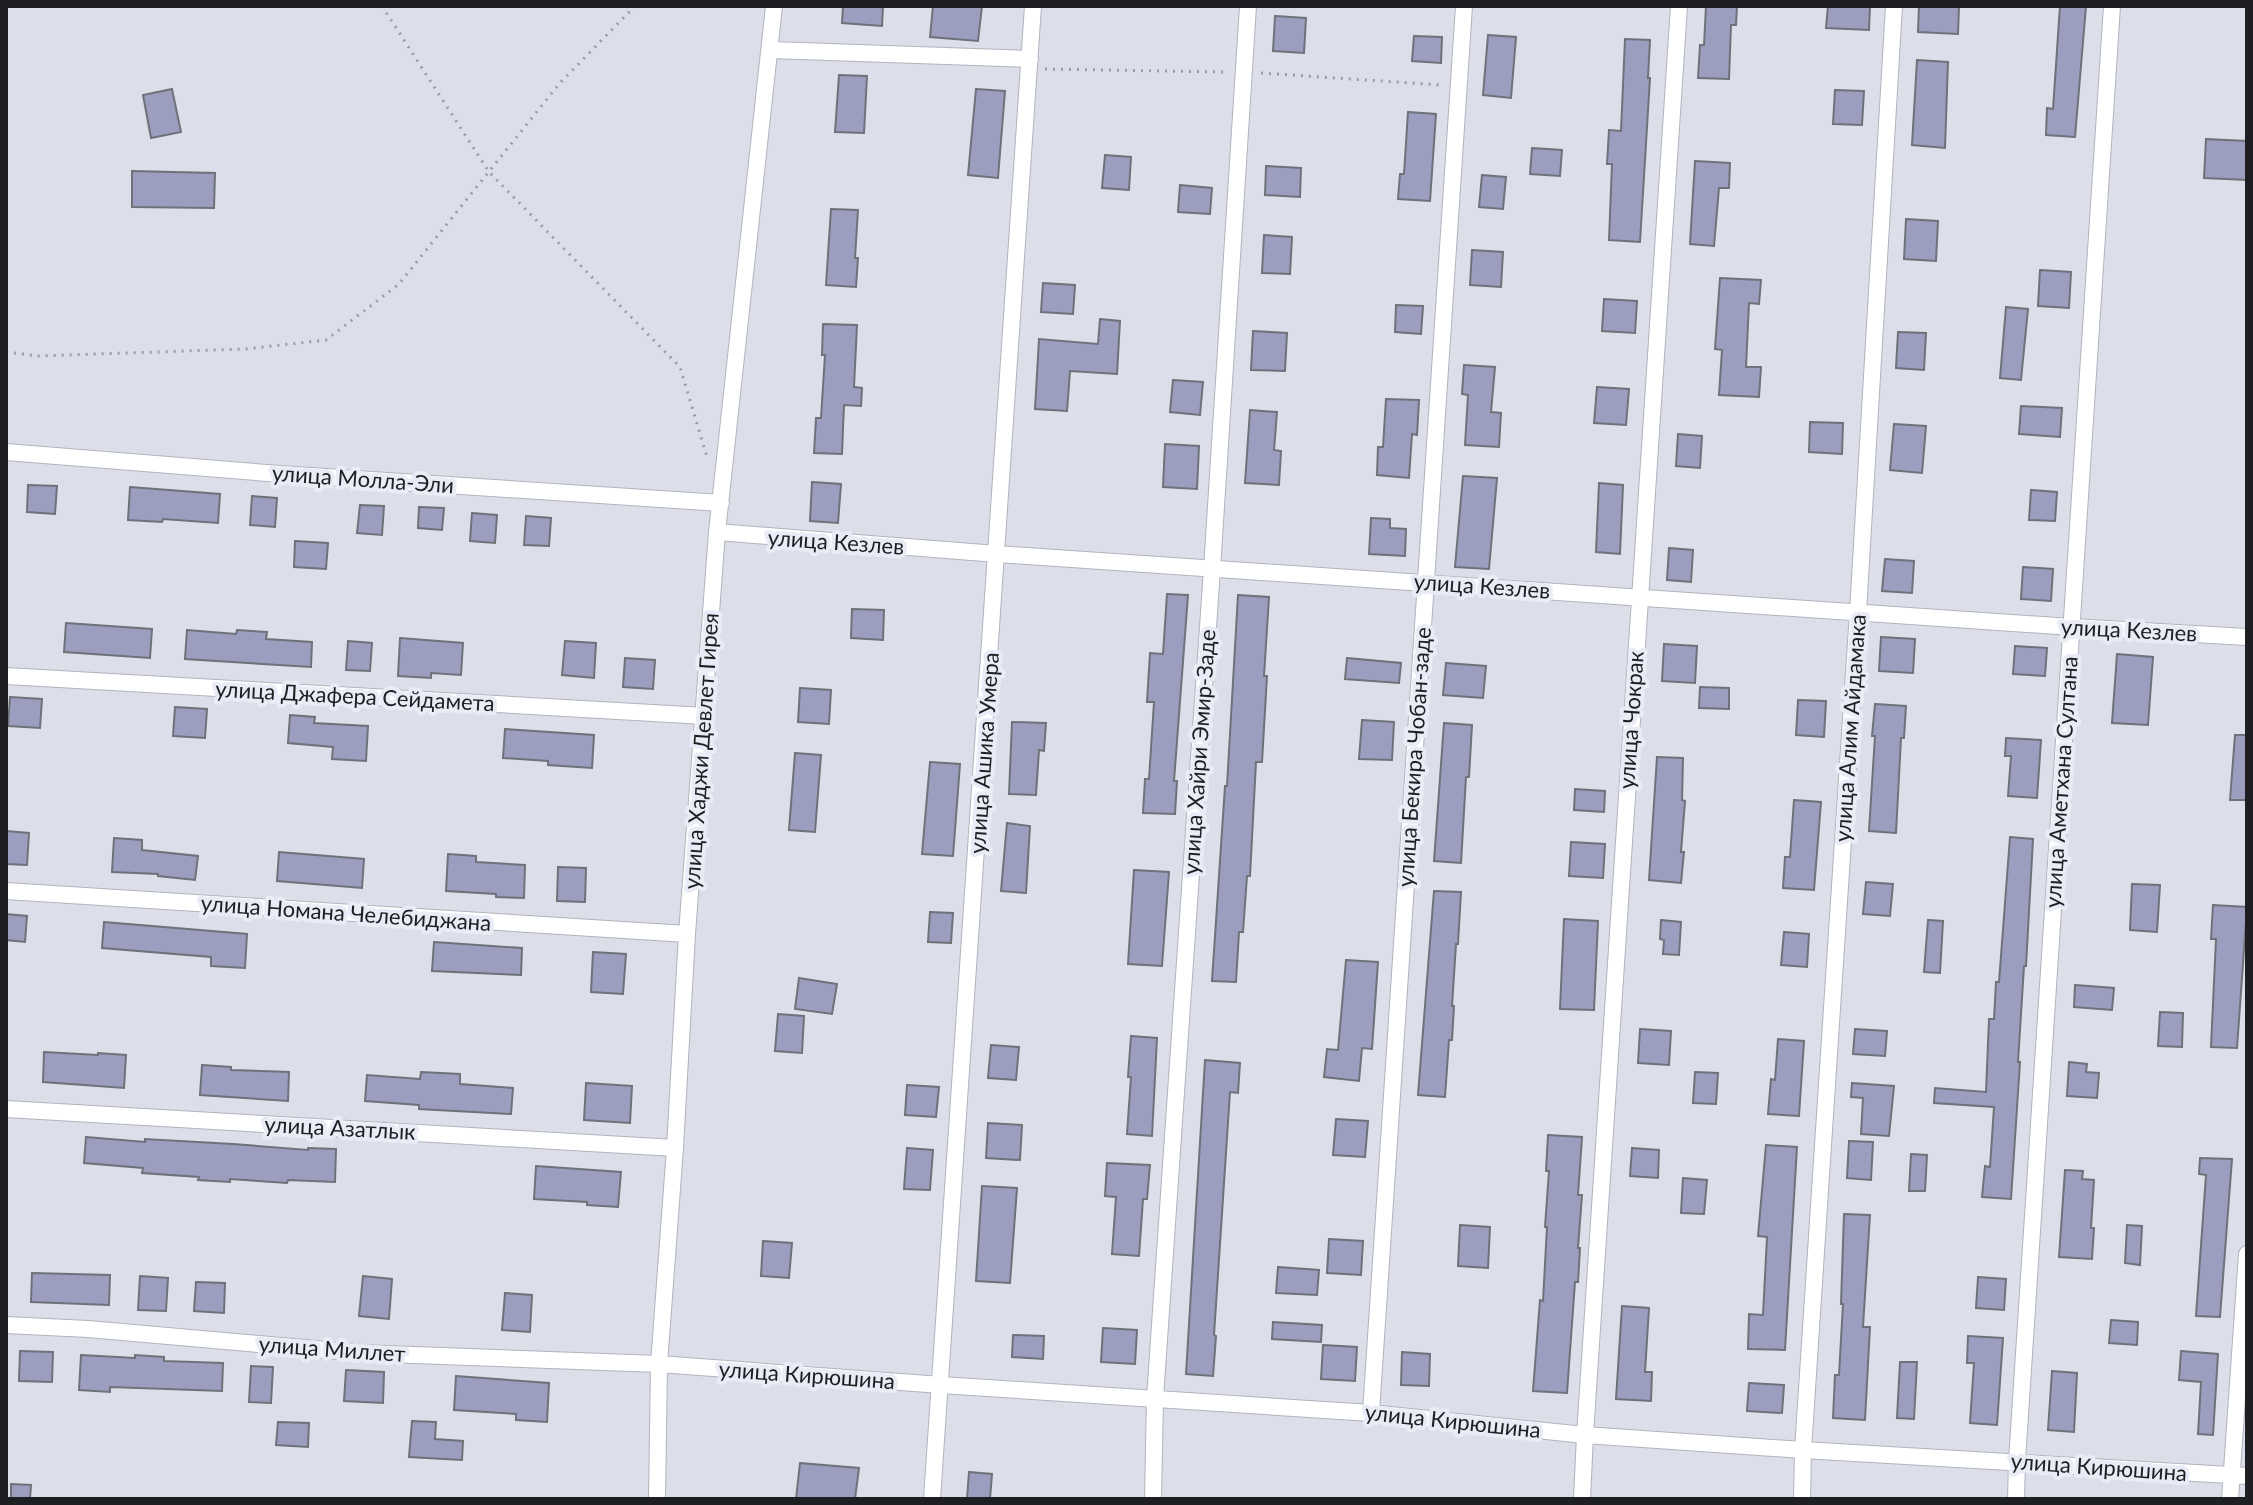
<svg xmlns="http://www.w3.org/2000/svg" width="2253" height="1505" font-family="Lato,sans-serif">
	<rect width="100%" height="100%" fill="#dcdfe9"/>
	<path fill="#9c9ec0" stroke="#707179" stroke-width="2" d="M843,6H883L882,26L842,23Z
		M933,6H982L978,41L930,37Z
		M1706,6H1737L1736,25H1731L1729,79L1698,78L1700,45H1704Z
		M1828,6H1870L1869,30L1826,28Z
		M1919,6H1959L1958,34L1918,32Z
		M2060,6H2086L2075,137L2046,135L2047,108L2053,109Z
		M1275,16L1306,18L1304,53L1273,51Z
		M1488,35L1516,37L1511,98L1483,95Z
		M1414,36L1442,37L1441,63L1412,61Z
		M1625,39L1650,40L1648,78H1650L1640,242L1609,240L1612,164H1607L1609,130L1621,131Z
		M1917,60L1948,62L1945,148L1912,145Z
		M839,75L867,76L864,133L835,132Z
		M172,89L181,132L151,138L143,95Z
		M976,89L1005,91L998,178L968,175Z
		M1835,90L1864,91L1862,125L1833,124Z
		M1408,112L1436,114L1430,201L1398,199L1400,174H1404Z
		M2206,139L2247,141V180L2204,178Z
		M1532,148L1562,150L1560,176L1530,174Z
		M1105,155L1131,157L1129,190L1102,188Z
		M1695,161L1730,163L1729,188H1719L1714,246L1690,244Z
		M1266,166L1301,168L1300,197L1265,195Z
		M132,171L215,173L214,208L132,207Z
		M1482,175L1506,177L1503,209L1479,207Z
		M1180,185L1212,188L1210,214L1178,212Z
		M831,209L858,210L855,258H858L856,287L826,285Z
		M1906,219L1938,221L1936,261L1904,259Z
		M1264,235L1292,237L1290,274L1262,273Z
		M1472,250L1503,252L1501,287L1470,285Z
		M2040,270L2071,272L2069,308L2038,306Z
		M1720,278L1761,280L1759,304L1749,303L1746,367H1761L1759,397L1719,395L1722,350L1715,349Z
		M1043,283L1075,285L1073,314L1041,312Z
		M1604,299L1637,301L1635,333L1602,331Z
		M1396,305L1423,306L1421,334L1395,332Z
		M2006,307L2028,309L2021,380L2000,378Z
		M1100,319L1120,321L1117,374L1070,371L1067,411L1035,409L1039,339L1098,344Z
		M823,324L857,325L854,387L862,388L861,406L844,405L842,454L814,453L816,418H821L825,355H822Z
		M1253,331L1287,333L1285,371L1251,370Z
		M1898,332L1926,333L1924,370L1896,368Z
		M1464,365L1495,367L1491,412L1501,413L1499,447L1465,445L1468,395L1462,394Z
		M1173,380L1203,382L1200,415L1170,412Z
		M1597,387L1629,389L1626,425L1594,423Z
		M1386,399L1419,400L1417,435L1412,434L1409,478L1377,475L1378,447H1383Z
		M2021,406L2062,408L2060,437L2019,434Z
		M1250,410L1277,412L1274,450L1281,451L1279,485L1245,483Z
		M1810,422L1843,423L1842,454L1809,452Z
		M1894,424L1926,426L1922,473L1890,470Z
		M1678,434L1702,436L1700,468L1676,466Z
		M1165,444L1199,446L1197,489L1163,487Z
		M1463,476L1497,478L1489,569L1455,567Z
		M812,482L841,484L838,523L810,521Z
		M1599,483L1623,485L1620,554L1596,552Z
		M28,485L57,486L55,514L27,512Z
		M130,487L220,494L218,523L163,519L162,522L128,520Z
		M2031,490L2057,492L2055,521L2029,520Z
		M252,496L277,498L275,527L250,525Z
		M360,505L384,506L382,535L357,533Z
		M419,507L444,508L442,530L418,528Z
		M472,513L497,515L495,543L470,541Z
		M526,516L551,518L549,546L524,545Z
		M1371,518L1390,519V528L1406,529L1405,556L1369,554Z
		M295,541L328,543L326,569L294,567Z
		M1669,548L1693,550L1691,582L1667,580Z
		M1885,559L1914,561L1912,593L1882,591Z
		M2023,567L2053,569L2051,601L2021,599Z
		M1167,594L1188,595L1174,781H1177L1175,814L1143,813L1145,779H1149L1154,702H1147L1150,653L1163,654Z
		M1238,595L1269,597L1264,676H1267L1262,762H1256L1250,876H1247L1243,932H1239L1236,982L1212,981L1225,786H1227Z
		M852,609L884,610L883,640L851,638Z
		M66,623L152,629L150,658L64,652Z
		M187,630L236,634L237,630L267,632L266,639L312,642L311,667L185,659Z
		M1881,637L1915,639L1913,673L1879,671Z
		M400,638L463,643L461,675L431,673V678L398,676Z
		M348,641L372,643L370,671L346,670Z
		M565,641L596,643L594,678L562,675Z
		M1664,644L1697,646L1695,683L1662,681Z
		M2015,646L2047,648L2045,676L2013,674Z
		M2117,654L2153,657L2148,725L2112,723Z
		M625,658L655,660L653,689L623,687Z
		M1347,658L1401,663L1399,683L1345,679Z
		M1446,663L1486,666L1483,698L1443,695Z
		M1700,687L1729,688V709L1699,708Z
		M800,688L831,690L829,724L798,722Z
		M10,697L42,699L40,728L8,726Z
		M1798,700L1826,701L1824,737L1796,735Z
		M1875,704L1906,706L1904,738H1901L1896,833L1869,831L1875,736H1872Z
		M175,707L207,709L205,738L173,736Z
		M290,715L315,717L314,723L368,726L366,761L332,759L333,747L288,743Z
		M1362,720L1394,722L1392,760L1359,759Z
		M1012,722L1046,723L1044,751L1039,750L1036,795L1009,794Z
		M1444,723L1472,725L1469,777H1466L1461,863L1434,861Z
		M505,729L594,735L592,768L548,765V761L503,758Z
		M2235,735H2247V800H2230Z
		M2006,738L2041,740L2037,798L2008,796L2011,756H2005Z
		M795,753L821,755L815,832L789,830Z
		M1657,757L1683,758L1682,800L1685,801L1681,852H1684L1681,883L1649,880Z
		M930,762L960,764L953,856L922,854Z
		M1575,789L1605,791L1604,812L1574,810Z
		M1794,800L1821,802L1814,890L1783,888L1785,857H1790Z
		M1007,823L1030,826L1026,893L1001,891Z
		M6,831L29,833L27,865L6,864Z
		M2010,837L2033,839L2026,966H2024L2018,1062H2020L2011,1199L1982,1197L1985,1166L1990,1167L1994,1107L1934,1103L1935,1088L1986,1092L1989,1019H1994L1996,982H1999Z
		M114,838L142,840V850L198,856L195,880L158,876V874L112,872Z
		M1571,842L1605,844L1603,878L1569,876Z
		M279,852L364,859L362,888L277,881Z
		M448,854L476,856V862L525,865L524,898L496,897V894L446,891Z
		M558,867L586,868L585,902L557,901Z
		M1134,870L1169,872L1162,966L1128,964Z
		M1866,882L1893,884L1890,916L1863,914Z
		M2132,884L2160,885L2157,932L2130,930Z
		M1434,891L1461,892L1458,944H1456L1452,1006H1454L1452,1040H1449L1445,1097L1418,1095Z
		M2213,905L2247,907L2237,1048L2211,1047L2216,939H2211Z
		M930,912L953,913L951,943L928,942Z
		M6,914L27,916L25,942L6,940Z
		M1564,919L1598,921L1594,1010L1560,1009Z
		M1661,920L1681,922L1679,955L1663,954L1664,940L1660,939Z
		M1928,920L1943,921L1940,973L1924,972Z
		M104,922L247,934L245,968L211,966V957L102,948Z
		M1784,932L1809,934L1807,967L1781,965Z
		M434,942L522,948L521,975L432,971Z
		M593,952L626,954L623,994L591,992Z
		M1346,960L1378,962L1372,1049L1362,1048L1359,1081L1324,1077L1327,1049L1338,1050Z
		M799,978L837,984L832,1014L795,1009Z
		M2075,985L2114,988L2112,1010L2074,1007Z
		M2160,1012L2183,1013L2182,1047L2158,1046Z
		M778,1014L804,1016L802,1053L775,1051Z
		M1640,1029L1671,1031L1669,1065L1638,1063Z
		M1855,1029L1887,1031L1885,1056L1853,1054Z
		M1131,1036L1157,1038L1152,1136L1127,1134L1131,1077H1128Z
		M1778,1039L1804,1041L1799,1116L1768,1114L1771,1079L1775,1080Z
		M991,1045L1019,1047L1016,1080L988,1078Z
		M44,1052L98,1055V1053L126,1055L124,1088L43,1082Z
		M1205,1060L1240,1063L1238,1093L1230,1092L1214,1335L1216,1336L1213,1376L1186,1374Z
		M2069,1062L2087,1064L2086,1072L2099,1073L2097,1098L2067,1096Z
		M202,1065L231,1067V1070L289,1072L288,1101L200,1095Z
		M421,1072L460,1074V1084L513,1088L511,1114L419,1109V1105L365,1101L367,1075L420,1079Z
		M1695,1072L1718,1073L1716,1104L1693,1103Z
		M586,1083L632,1086L630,1123L584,1120Z
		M1852,1083L1894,1086L1889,1136L1861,1134L1863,1098L1851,1097Z
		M907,1085L939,1087L936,1117L905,1115Z
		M1336,1119L1368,1121L1365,1157L1333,1155Z
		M988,1123L1022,1125L1020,1160L986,1158Z
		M1548,1135L1582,1137L1578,1195H1582L1578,1248H1580L1578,1282H1575L1567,1393L1533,1391L1540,1300L1543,1301L1547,1227H1545L1549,1171H1546Z
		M86,1137L145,1142V1139L233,1144L308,1150V1148L336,1149L335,1182L288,1180L287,1183L230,1179V1182L198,1180L199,1177L142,1173L143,1168L84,1163Z
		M1849,1141L1873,1142L1871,1180L1847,1178Z
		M1766,1145L1797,1147L1785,1350L1748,1349L1749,1314L1763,1315L1767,1237L1758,1236Z
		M907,1148L933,1150L930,1190L904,1189Z
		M1632,1148L1659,1150L1658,1178L1630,1176Z
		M1911,1154L1927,1155L1925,1191H1909Z
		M2200,1158L2232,1159L2220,1317L2196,1316L2206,1175L2199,1174Z
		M1107,1163L1150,1165L1147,1199H1143L1139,1256L1112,1254L1116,1197L1105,1196Z
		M536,1166L621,1172L618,1207L587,1205V1202L534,1199Z
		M2065,1170L2083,1171L2082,1179L2094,1180L2091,1228H2094L2092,1259L2059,1257Z
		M1683,1178L1707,1180L1704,1214L1681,1213Z
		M982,1186L1017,1188L1010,1283L976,1281Z
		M1844,1214L1870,1215L1863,1327H1870L1865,1420L1833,1418L1835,1375H1839L1843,1304H1841Z
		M1460,1225L1490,1227L1488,1268L1458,1266Z
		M2127,1225L2142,1226L2140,1265L2125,1263Z
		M1329,1239L1363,1241L1361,1275L1327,1273Z
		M763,1241L792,1243L789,1278L761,1276Z
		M1278,1267L1319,1270L1317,1295L1276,1293Z
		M32,1273L110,1275L109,1305L31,1302Z
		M140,1276L168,1278L166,1311L138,1310Z
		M363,1276L392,1279L389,1319L359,1316Z
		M1978,1277L2006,1279L2004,1310L1976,1308Z
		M196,1282L225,1283L224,1313L194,1311Z
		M505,1293L532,1295L530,1332L502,1330Z
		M1622,1306L1649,1308L1645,1372H1652L1651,1401L1616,1399Z
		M2111,1320L2138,1322L2137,1345L2109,1343Z
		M1273,1322L1322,1325L1321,1342L1272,1339Z
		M1103,1328L1137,1330L1135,1364L1101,1362Z
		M1013,1335L1044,1336L1043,1359L1012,1357Z
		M1968,1336L2003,1338L1997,1425L1970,1423L1974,1363H1967Z
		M1323,1345L1357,1347L1355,1381L1321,1379Z
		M20,1351L53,1352L52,1382L19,1381Z
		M2181,1351L2218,1354L2213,1435L2198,1434L2201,1382L2179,1380Z
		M1402,1352L1430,1354L1429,1386L1401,1385Z
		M81,1355L135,1358V1355L164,1357V1361L223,1363L222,1391L110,1387V1392L79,1390Z
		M1900,1362H1917L1914,1419L1897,1418Z
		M251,1366L273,1367L271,1403L249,1402Z
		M346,1370L384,1372L383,1403L344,1401Z
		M2052,1371L2077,1373L2074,1432L2048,1430Z
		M456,1376L549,1383L547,1422L516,1420V1414L454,1410Z
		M1749,1383L1784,1385L1782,1413L1747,1411Z
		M412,1421L436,1422L435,1439L463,1441L462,1460L409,1457Z
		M278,1422L309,1423L308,1447L276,1445Z
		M800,1463L859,1468L855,1499H796Z
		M969,1472L992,1474L990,1499H967Z
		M11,1484L31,1485L30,1499H11Z"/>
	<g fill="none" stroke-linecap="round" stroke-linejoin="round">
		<defs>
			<path id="minor" d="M771,50L1030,59
				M6,452L280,474L721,503
				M717,532L997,554L2072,627L2247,637
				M6,676L705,716
				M6,891L687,934
				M6,1109L675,1148
				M6,1325L88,1329L360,1353L659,1364L941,1385L1371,1413L1585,1435L1803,1450L2247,1476
				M1371,1413L1464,6
				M657,1499L659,1364L675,1148L687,934L717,532L774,6
				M932,1499L1033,6
				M1153,1499L1155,1398L1212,569L1248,6
				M1582,1499L1585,1435L1679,6
				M1802,1499L1803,1450L1858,612L1894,6
				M2016,1499L2017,1461L2112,6
				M2230,1499L2247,1254"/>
		</defs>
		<use href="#minor" stroke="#b1b4bd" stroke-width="18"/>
		<path stroke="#9b9da5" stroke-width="3" stroke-dasharray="2 6" stroke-linecap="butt" d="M382,6L489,172L680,367L707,457
			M1045,69L1225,72
			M1261,73L1441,85
			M6,352L38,356L245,349L326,340L399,284L559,84L635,6"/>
		<use href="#minor" stroke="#fff" stroke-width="16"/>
	</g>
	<g text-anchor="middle" stroke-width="8" stroke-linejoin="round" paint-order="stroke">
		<g font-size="22" fill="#1e1f22" stroke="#e9ecf6">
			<text transform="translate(363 479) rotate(4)" y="8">улица Молла-Эли</text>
			<text transform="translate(836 542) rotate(4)" y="8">улица Кезлев</text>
			<text transform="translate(1482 586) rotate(4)" y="8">улица Кезлев</text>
			<text transform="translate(2129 630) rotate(3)" y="8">улица Кезлев</text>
			<text transform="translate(355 696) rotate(3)" y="8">улица Джафера Сейдамета</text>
			<text transform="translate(1631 720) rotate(-86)" y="8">улица Чокрак</text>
			<text transform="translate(1850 728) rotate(-86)" y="8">улица Алим Айдамака</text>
			<text transform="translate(701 751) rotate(-86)" y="8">улица Хаджи Девлет Гирея</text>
			<text transform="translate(1199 752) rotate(-86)" y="8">улица Хайри Эмир-Заде</text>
			<text transform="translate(984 753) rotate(-86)" y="8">улица Ашика Умера</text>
			<text transform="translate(1414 757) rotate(-86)" y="8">улица Бекира Чобан-заде</text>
			<text transform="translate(2061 782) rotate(-86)" y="8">улица Аметхана Султана</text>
			<text transform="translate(346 913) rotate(4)" y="8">улица Номана Челебиджана</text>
			<text transform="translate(340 1128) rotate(3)" y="8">улица Азатлык</text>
			<text transform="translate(332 1349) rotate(4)" y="8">улица Миллет</text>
			<text transform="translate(807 1375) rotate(4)" y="8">улица Кирюшина</text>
			<text transform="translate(1453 1421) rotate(6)" y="8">улица Кирюшина</text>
			<text transform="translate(2099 1467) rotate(4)" y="8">улица Кирюшина</text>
		</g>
	</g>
	<rect width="2253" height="1505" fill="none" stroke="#1e1f22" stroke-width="16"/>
</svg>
